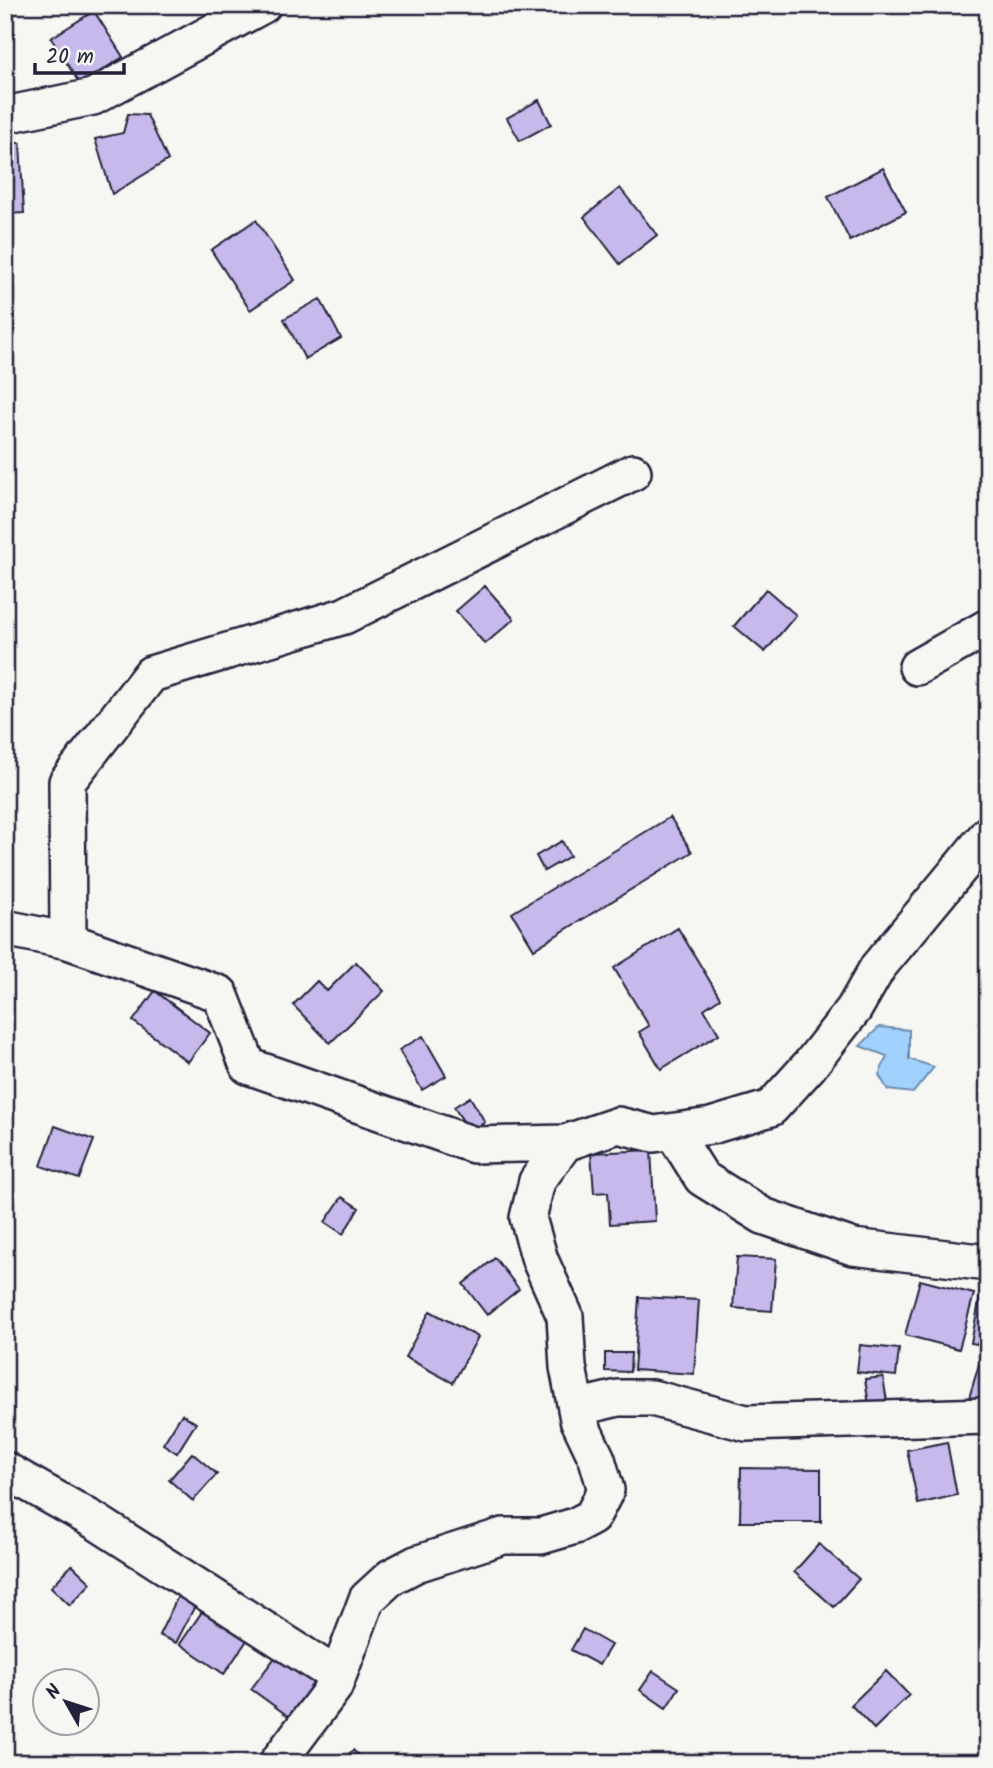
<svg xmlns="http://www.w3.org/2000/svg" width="993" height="1768" font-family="Kalam,sans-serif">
	<rect width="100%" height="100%" fill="#f6f6f2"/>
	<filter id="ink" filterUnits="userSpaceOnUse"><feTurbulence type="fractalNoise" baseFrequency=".0143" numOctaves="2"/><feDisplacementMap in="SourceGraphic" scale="14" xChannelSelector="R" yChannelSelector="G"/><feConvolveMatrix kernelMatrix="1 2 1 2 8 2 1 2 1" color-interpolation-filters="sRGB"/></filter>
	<g filter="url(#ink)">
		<path fill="#a0d2fd" stroke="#6e8caf" stroke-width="2" d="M879,1027L909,1030V1059L934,1067L913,1093L888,1090L879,1075L887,1056L860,1046Z"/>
		<path fill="#c7b9eb" stroke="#22223b" stroke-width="2" d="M94,11L123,57L80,84L51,38Z
			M539,100L551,124L520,141L507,118Z
			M128,114L147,115L168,160L112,194L95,139L123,133Z
			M5,143H20L24,213L5,214Z
			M883,168L906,212L850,241L828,197Z
			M620,188L657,235L620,264L584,217Z
			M256,220L295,280L250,310L211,250Z
			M320,299L341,338L305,359L284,319Z
			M485,586L514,619L485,644L456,611Z
			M766,589L796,615L765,652L734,626Z
			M670,817L692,852L534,949L512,913Z
			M562,841L570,856L544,871L536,856Z
			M678,928L720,998L704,1009L719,1034L661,1069L639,1032L649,1026L614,968Z
			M356,962L384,991L330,1043L293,1005L317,981L327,991Z
			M155,991L210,1033L188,1062L133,1021Z
			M423,1036L446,1076L422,1090L399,1050Z
			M470,1097L485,1122L470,1132L454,1107Z
			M55,1126L94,1140L79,1179L41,1166Z
			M651,1150L655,1221L610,1224L608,1192L594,1193L591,1153Z
			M342,1197L359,1208L343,1234L325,1222Z
			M737,1257L776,1259L772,1311L733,1308Z
			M495,1258L519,1289L487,1315L463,1284Z
			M920,1280L974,1294L959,1349L905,1335Z
			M639,1297L699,1300L694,1374L634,1370Z
			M980,1297L988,1299V1346L971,1343Z
			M430,1311L478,1337L453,1383L405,1357Z
			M860,1345L899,1349L896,1376L857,1372Z
			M605,1353H631L630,1372L605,1371Z
			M980,1361L988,1363V1403L969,1398Z
			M883,1377L887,1402L869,1405L865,1379Z
			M182,1414L196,1423L177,1453L163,1444Z
			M947,1442L957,1495L918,1504L907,1450Z
			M192,1453L217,1474L193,1501L169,1480Z
			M741,1468L821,1469V1522H740Z
			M988,1477V1495L981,1492Z
			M819,1544L859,1579L834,1607L794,1572Z
			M72,1565L91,1583L70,1605L51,1587Z
			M180,1592L198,1600L176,1643L159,1635Z
			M208,1603L252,1633L224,1674L180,1644Z
			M583,1629L611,1645L599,1665L571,1650Z
			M280,1651L323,1682L295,1721L251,1689Z
			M653,1671L679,1688L666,1708L640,1690Z
			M886,1671L909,1695L874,1729L851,1705Z
			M353,1750L366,1763H340Z"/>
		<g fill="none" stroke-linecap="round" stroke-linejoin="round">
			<defs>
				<path id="street" d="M5,115L93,97L263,5
					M917,667L988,627
					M5,928L68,941L220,994L248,1066L474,1145L565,1143
					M68,941L67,782L151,674L344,616L633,472
					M673,1132L702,1178L763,1216L853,1247L988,1263
					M576,1408L618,1398H652L746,1423L988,1416
					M5,1470L95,1521L337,1676
					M277,1763L334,1687L367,1599L391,1577L416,1564L503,1536H541L575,1526L592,1517L606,1490L597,1459L578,1419L568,1367L565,1316L540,1260L528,1218L537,1181L565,1143L618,1125L654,1134L711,1126L771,1108L810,1065L854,1009L878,967L988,834"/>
			</defs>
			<use href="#street" stroke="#22223b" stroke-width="40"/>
			<use href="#street" stroke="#f6f6f2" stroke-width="35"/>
		</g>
	</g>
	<rect width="993" height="1768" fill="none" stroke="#f6f6f2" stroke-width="28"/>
	<rect x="14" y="14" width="965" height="1740" fill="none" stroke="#22223b" stroke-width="2.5" filter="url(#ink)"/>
	<g transform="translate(66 1702) rotate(309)"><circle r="33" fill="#f6f6f2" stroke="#a1a1a9" stroke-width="2"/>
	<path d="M0-5L12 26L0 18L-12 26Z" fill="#22223b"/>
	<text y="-10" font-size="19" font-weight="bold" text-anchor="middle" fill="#22223b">N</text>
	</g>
	<path d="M35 63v10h89v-10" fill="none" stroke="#22223b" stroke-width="3.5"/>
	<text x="46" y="63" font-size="21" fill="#22223b" stroke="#f6f6f2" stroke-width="5" paint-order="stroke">20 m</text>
</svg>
